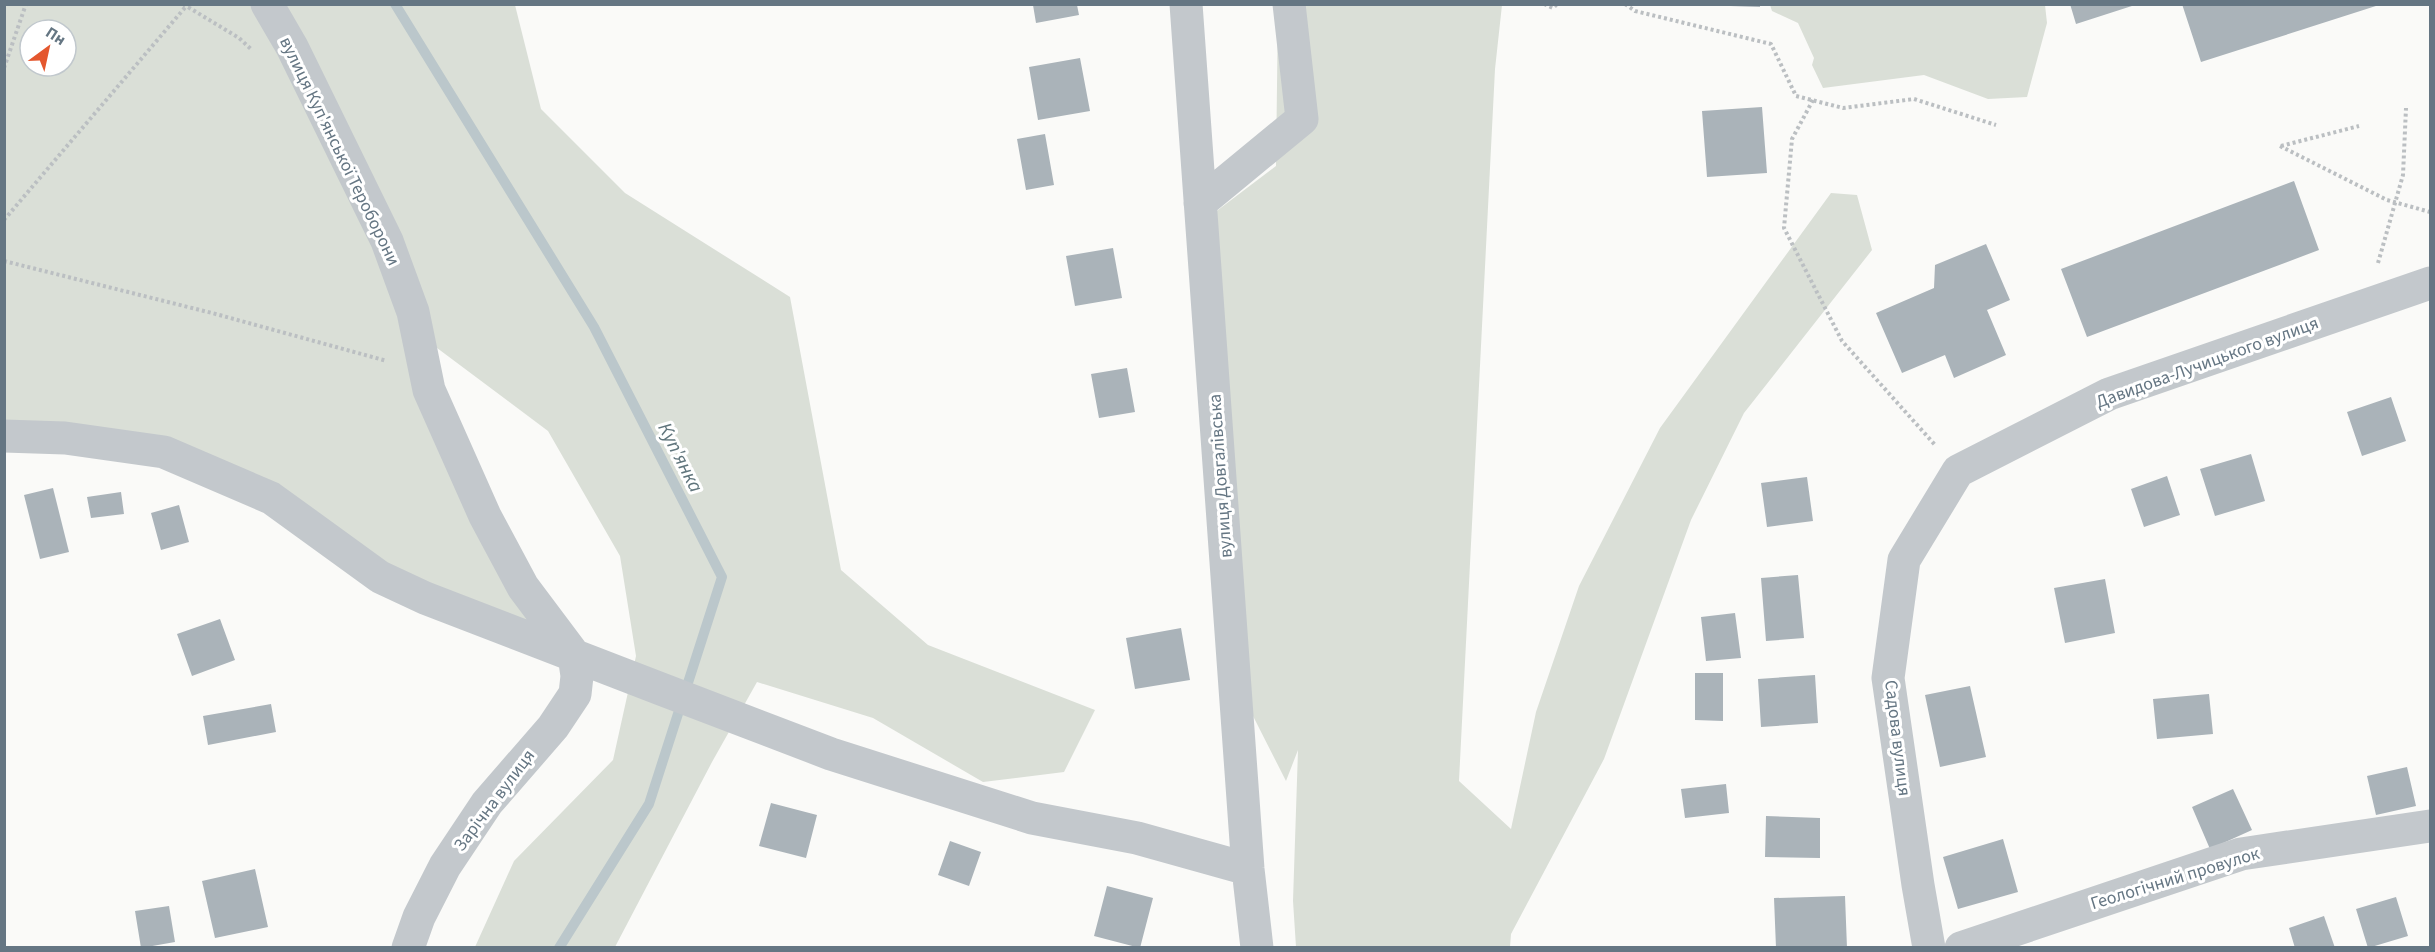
<svg xmlns="http://www.w3.org/2000/svg" width="2435" height="952" font-family="'Source Sans 3',sans-serif">
	<rect width="100%" height="100%" fill="#fafaf8"/>
	<path fill="#dadfd7" fill-rule="evenodd" d="M5,5H515L541,109L625,193L790,297L841,570L928,645L1095,710L1064,772L983,782L873,718L757,682L712,762L615,947H475L514,861L613,760L636,656L620,556L548,431L421,336L454,446L574,655L425,598L216,473L5,436ZM30,30H66V66H30Z
		M1278,5H1502L1495,69L1459,781L1511,829L1536,712L1579,586L1660,428L1831,193L1857,195L1872,250L1744,413L1691,520L1604,759L1511,934L1510,947H1296L1293,901L1298,750L1286,781L1253,716L1210,216L1276,166Z
		M1770,5H2045L2047,23L2027,97L1988,99L1924,75L1823,88L1812,65L1814,58L1798,23L1772,11Z"/>
	<g fill="none" stroke-linecap="round" stroke-linejoin="round">
		<path stroke="#bbc7cb" stroke-width="10" d="M395,4L594,327L722,577L649,804L559,948"/>
	</g>
	<path fill="#aab3b9" d="M1730,4H1760V7L1730,6Z
		M2070,4H2135V5L2076,24Z
		M2182,4H2379V5L2201,62Z
		M1033,5H1077L1079,15L1036,23Z
		M1080,58L1090,111L1038,120L1029,67Z
		M1762,107L1767,173L1707,177L1702,111Z
		M1045,134L1054,185L1026,190L1017,139Z
		M2294,181L2319,250L2087,337L2061,269Z
		M1986,244L2010,300L1987,310L2006,355L1954,378L1945,355L1902,373L1876,313L1934,288L1935,265Z
		M1113,248L1122,298L1075,306L1066,256Z
		M1127,368L1135,412L1099,418L1091,374Z
		M2391,397L2406,441L2362,456L2347,412Z
		M2251,454L2265,501L2215,516L2200,469Z
		M2167,476L2180,515L2144,527L2131,489Z
		M1807,477L1813,521L1767,527L1761,483Z
		M53,488L69,552L40,559L24,495Z
		M121,492L124,514L91,518L87,497Z
		M179,505L189,542L161,550L151,513Z
		M1798,575L1804,638L1766,641L1761,578Z
		M2105,579L2115,633L2065,643L2054,588Z
		M1735,613L1741,658L1706,661L1701,617Z
		M220,619L235,660L192,676L177,634Z
		M1181,628L1190,680L1135,689L1126,638Z
		M1695,673H1723V721L1695,720Z
		M1815,675L1818,723L1761,727L1758,679Z
		M1970,686L1986,757L1940,767L1925,695Z
		M2209,694L2213,734L2157,739L2153,699Z
		M271,704L276,732L208,745L203,716Z
		M2407,767L2416,806L2376,815L2367,776Z
		M1726,784L1729,813L1685,818L1681,789Z
		M2233,789L2252,830L2210,849L2192,807Z
		M771,803L817,815L806,858L759,846Z
		M1766,816L1820,818V858L1765,857Z
		M2003,839L2018,892L1958,909L1943,857Z
		M950,841L981,852L969,886L938,875Z
		M255,869L268,927L215,938L202,881Z
		M1107,886L1153,898L1140,948L1094,936Z
		M1845,896L1847,948H1776L1774,898Z
		M2396,897L2408,936L2368,948L2356,909Z
		M169,906L175,942L141,948L135,911Z
		M2324,916L2335,948H2295L2289,928Z"/>
	<g fill="none" stroke-linecap="round" stroke-linejoin="round">
		<path stroke="#bbbfc2" stroke-width="4" stroke-dasharray="3 3" stroke-linecap="butt" d="M183,4L239,38L252,50
			M1544,4L1553,8L1557,4
			M1625,4L1635,11L1771,44L1796,96L1843,108L1914,99L1996,125
			M4,68L26,4
			M1813,100L1792,139L1784,228L1842,341L1936,446
			M2280,146L2387,200L2430,212
			M2281,146L2359,126
			M4,220L188,4
			M4,261L212,313L387,361
			M2378,263L2403,175L2406,108"/>
		<path stroke="#c3c8cc" stroke-width="33" d="M267,4L292,47L387,241L413,312L429,390L485,516L523,587L574,655L577,676L575,694L553,727L487,803L445,866L419,917L408,948
			M1186,4L1248,869L1257,948
			M1200,203L1302,119L1289,4
			M4,436L65,438L164,452L271,498L380,577L425,598L661,689L831,754L1032,818L1137,838L1248,869
			M1929,948L1918,885L1888,678L1904,560L1958,471L2109,394L2430,283
			M1961,948L2241,854L2430,826"/>
	</g>
	<g text-anchor="middle" stroke-width="6" stroke-linejoin="round" paint-order="stroke">
		<g font-size="18" fill="#657683" stroke="#fff">
			<text transform="translate(340 151) rotate(64)" y="6">вулиця Куп'янської Тероборони</text>
			<text transform="translate(2207 362) rotate(-20)" y="6">Давидова-Лучицького вулиця</text>
			<text transform="translate(1220 476) rotate(-94)" y="6">вулиця Довгалівська</text>
			<text transform="translate(1898 738) rotate(83)" y="6">Садова вулиця</text>
			<text transform="translate(494 800) rotate(-53)" y="6">Зарічна вулиця</text>
			<text transform="translate(2175 878) rotate(-17)" y="6">Геологічний провулок</text>
		</g>
		<g font-size="20" font-style="italic" fill="#60757c" stroke="#fff">
			<text transform="translate(681 457) rotate(63)" y="7">Куп'янка</text>
		</g>
	</g>
	<rect width="2435" height="952" fill="none" stroke="#657683" stroke-width="12"/>
	<g transform="translate(48 48) rotate(33)"><circle r="28" fill="#ffffff" stroke="#c1c8cd" stroke-width="1.5"/>
	<path d="M0-4.5L10 22L0 15L-10 22Z" fill="#e4572e"/>
	<text y="-9" font-size="16" font-weight="bold" text-anchor="middle" fill="#657683">Пн</text>
	</g>
</svg>
